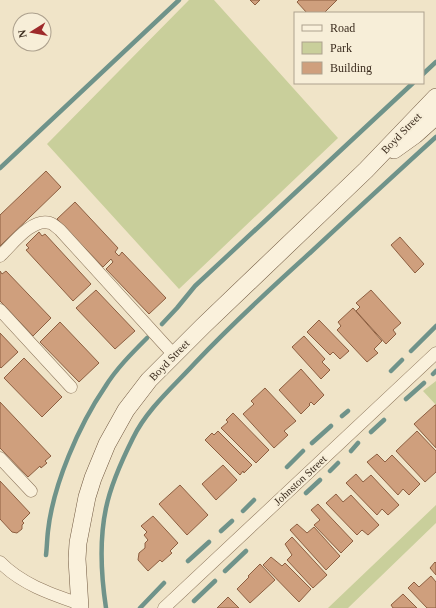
<svg xmlns="http://www.w3.org/2000/svg" width="436" height="608" font-family="'Times New Roman',serif">
	<rect width="100%" height="100%" fill="#f0e4c8"/>
	<path fill="#c9cf9b" d="M189,0H214L338,138L179,289L47,144Z
		M436,381V405L423,391Z
		M436,505V523L348,608H328Z"/>
	<g fill="none" stroke-linecap="round" stroke-linejoin="round">
		<path stroke="#6f938a" stroke-width="4.5" d="M423,74L436,62
			M0,168L179,0
			M162,324L177,308L195,286L413,83
			M411,351L436,326
			M391,371L402,360
			M433,374L436,371
			M406,399L424,383
			M342,416L348,411
			M371,432L384,420
			M312,443L331,426
			M351,451L358,443
			M287,467L303,451
			M330,471L338,463
			M306,493L320,480
			M243,511L254,500
			M221,531L232,521
			M46,555C47,547 47,539 48,531C53,485 79,425 105,387C116,369 132,353 147,338
			M188,561L209,542
			M225,571L246,551
			M194,601L215,581
			M106,608C101,575 99,541 106,508C111,484 122,460 133,438C147,409 174,386 195,363C232,324 271,288 311,252C353,213 394,175 436,137
			M140,608L164,583"/>
	</g>
	<path fill="#cf9f7d" stroke="#8d5f41" d="M250,0H260L255,5Z
		M299,0H337L324,13H307L297,2Z
		M46,171L61,187L0,246V215Z
		M75,202L118,248L115,252L119,256L122,252L166,298L149,314L106,269L113,262L111,259L103,267L57,219Z
		M39,232L42,236L45,234L91,284L73,301L26,250L29,248L26,245Z
		M400,237L424,264L415,273L391,245Z
		M0,271L2,274L6,271L51,318L33,336L0,301Z
		M96,290L135,331L115,349L76,308Z
		M371,290L401,323L393,330L396,334L386,344L356,311L360,307L356,303Z
		M353,308L382,341L374,349L378,353L367,362L337,330L341,326L338,322Z
		M319,320L349,351L340,359L333,352L330,355L307,332Z
		M60,322L99,363L79,382L40,342Z
		M0,333L18,352L1,368L0,367Z
		M304,336L325,359L322,362L330,370L321,379L292,347Z
		M24,358L62,397L42,417L4,378Z
		M301,369L324,395L314,405L311,402L309,404L310,405L301,414L279,390Z
		M265,388L296,421L284,431L288,435L274,448L243,414L254,404L251,401Z
		M0,402L51,456L45,461L47,463L41,468L40,466L28,477L0,448Z
		M435,405H436V448L414,424Z
		M233,413L269,450L256,463L221,428L228,422L226,420Z
		M218,431L252,465L244,473L243,471L240,475L205,440L212,433L214,435Z
		M417,431L436,451V472L425,482L396,451Z
		M377,454L385,462L392,455L420,484L409,495L403,489L398,495L367,462Z
		M223,465L237,480L216,500L202,484Z
		M356,474L363,482L371,475L399,505L388,515L382,509L377,515L346,483Z
		M0,481L30,513L22,521L24,523L22,525V529L17,533L12,532L0,519Z
		M180,485L208,515L187,535L159,504Z
		M336,494L343,502L351,495L379,525L368,535L362,530L357,535L326,503Z
		M318,504L353,541L341,553L314,525L320,520L311,510Z
		M153,516L178,543L170,551L172,553L162,562L160,560L148,571L138,560L139,553L145,548V543L148,540L144,535L147,532L141,526Z
		M297,524L307,533L314,527L340,556L326,570L290,530Z
		M292,537L327,575L313,588L287,560L292,555L285,544Z
		M271,557L282,566L285,563L311,589L299,602L263,565Z
		M435,562L436,563V575L430,568Z
		M260,564L275,580L250,603L237,589L249,577L248,576Z
		M431,576L436,582V608H427L408,588L414,582L419,587Z
		M403,594L417,608H393L391,605Z
		M228,597L239,608H217Z"/>
	<g fill="none" stroke-linecap="round" stroke-linejoin="round">
		<defs>
			<path id="street" d="M0,256C11,246 32,217 50,223C54,224 57,228 60,230L174,355
				M0,310L71,387
				M0,458L31,491
				M0,562C21,584 51,594 80,604
				M164,608L436,353"/>
			<path id="secondary" d="M394,150L415,135L436,116
				M80,608L77,559L78,543L87,497L93,478L107,444L126,410L149,380L203,326L366,170L436,97"/>
		</defs>
		<use href="#street" stroke="#8d765c" stroke-width="13"/>
		<use href="#secondary" stroke="#6f573f" stroke-width="18"/>
		<use href="#street" stroke="#faf1dc" stroke-width="12"/>
		<use href="#secondary" stroke="#faf1dc" stroke-width="17"/>
	</g>
	<g text-anchor="middle" stroke-width="4" stroke-linejoin="round" paint-order="stroke">
		<g font-size="11" fill="#3d2e20" stroke="#f7eed8">
			<text transform="translate(401 133) rotate(-46)" y="4">Boyd Street</text>
			<text transform="translate(169 360) rotate(-46)" y="4">Boyd Street</text>
			<text transform="translate(300 480) rotate(-43)" y="4">Johnston Street</text>
		</g>
	</g>
	<rect x="294" y="12" width="130" height="72" fill="#f7eed8" stroke="#ada18e"/>
	<rect x="302" y="25" width="20" height="6" fill="#faf1dc" stroke="#ada18e"/>
	<text x="330" y="32" font-size="12" fill="#3d2e20">Road</text>
	<rect x="302" y="42" width="20" height="12" fill="#c9cf9b" stroke="#ada18e"/>
	<text x="330" y="52" font-size="12" fill="#3d2e20">Park</text>
	<rect x="302" y="62" width="20" height="12" fill="#cf9f7d" stroke="#ada18e"/>
	<text x="330" y="72" font-size="12" fill="#3d2e20">Building</text>
	<g transform="translate(32 32) rotate(259)"><circle r="19" fill="#f7eed8" stroke="#ada18e"/>
	<path d="M0-3L7 15L0 10L-7 15Z" fill="#9e2a2b"/>
	<text y="-6" font-size="11" font-weight="bold" text-anchor="middle" fill="#3d2e20">N</text>
	</g>
</svg>
